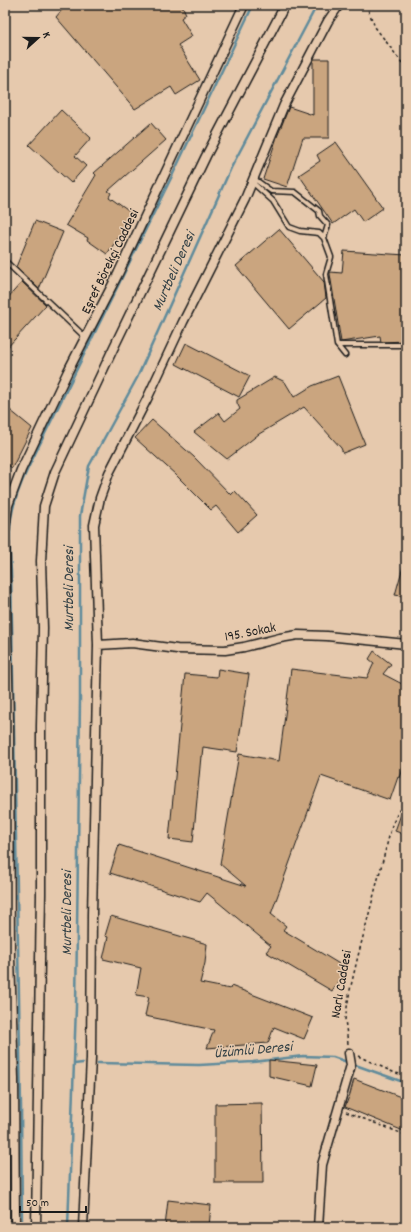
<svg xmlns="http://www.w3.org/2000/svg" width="411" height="1232" font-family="Dekko,sans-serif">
	<rect width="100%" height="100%" fill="#e6c9ad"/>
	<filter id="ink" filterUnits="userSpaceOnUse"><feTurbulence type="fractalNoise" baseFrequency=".025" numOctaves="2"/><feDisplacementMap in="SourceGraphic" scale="8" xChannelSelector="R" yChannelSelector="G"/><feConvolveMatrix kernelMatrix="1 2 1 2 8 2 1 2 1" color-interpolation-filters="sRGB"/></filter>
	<g filter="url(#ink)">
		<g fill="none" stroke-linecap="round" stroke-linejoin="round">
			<path stroke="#608b9b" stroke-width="2.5" d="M98,1063L199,1065L253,1062L303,1056L333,1057L406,1083
				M74,1064L83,1063
				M22,1227L21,1105L11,572C10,557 9,543 10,528C11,507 19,487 28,468L173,174L253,5
				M68,1227L76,1007L80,699V516L89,466L137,378L231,168L317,5"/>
		</g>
		<path fill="#caa57f" stroke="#1c1c1c" d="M66,5H182L186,14L181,18L192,36L178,45L200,80L176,95L171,87L135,109L56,17Z
			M314,59H329V138H303L287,187L263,179L277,137L289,107L313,115V61Z
			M61,110L91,138L75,156L86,166L71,183L29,145Z
			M151,123L166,140L108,191L111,193L109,197L134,215L107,254L87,240L88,238L66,225L96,175L94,173Z
			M336,142L383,208L363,222L354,209L333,224L299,175L320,161L317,155Z
			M35,221L63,232L39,289L16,267Z
			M279,229L324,282L326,298L289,329L236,266Z
			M344,251L406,255V270L402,269L406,291V341L381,342L380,336L341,342L330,274V272L342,273Z
			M22,282L46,305L5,350V301Z
			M186,343L250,376L239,397L176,364Z
			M338,376L365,444L343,453L341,448L304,407L259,434L227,459L194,432L219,413L225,421L240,409L237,403V400L275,377L285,382L294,397L312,386Z
			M5,406L32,428L12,468L5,463Z
			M152,420L194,457L231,495L235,491L257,515L238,532L216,506L211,510L176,475L135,438Z
			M404,563L406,564V597L395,595Z
			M374,651L391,664L383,674L406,686V748L404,754L406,755V759L400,778L398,777L390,800L321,776L271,914L286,926L283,930L346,968L332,991L266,952L271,946L207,893L200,902L110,873L119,845L246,886L220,864L239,754L279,761L291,669L367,678L374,663L369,659Z
			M218,669L249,674L237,752L203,747L202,756H201L193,842L169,839L185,674L217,677Z
			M405,803H406V835L395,831Z
			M111,916L207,944L205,963L200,983L230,989L231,986L313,1018L304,1039L274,1027L268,1043L207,1048L214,1030L145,1016L149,997L136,995L141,968L103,959L108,937L105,936Z
			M269,1060L317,1065L312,1086L269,1076Z
			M354,1079L406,1099V1132L345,1107L350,1094Z
			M262,1103L263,1183H215V1104Z
			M168,1200L211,1205L209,1227H165Z"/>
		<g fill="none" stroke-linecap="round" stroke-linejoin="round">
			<defs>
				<path id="lane" d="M253,178L271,191L295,192L319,211L320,216L328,225L324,238
					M252,182L273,201L289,227L300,231L319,233L324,238L331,257L326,274L337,345L345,355
					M5,261L85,337
					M337,345H406"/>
				<path id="street" d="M5,530L8,505L21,470L68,371L118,274L244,5
					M5,543L9,724L10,958L14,1079L15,1227
					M98,645L132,643L177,649L225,650L244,647L280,638L298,635L327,636L406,644
					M36,1227L41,894V726L43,628L41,561L44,506L55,472L113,349L206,156L285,5
					M83,1227L91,1058L92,914L98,645L94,525L100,498L109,473L147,399L183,322L245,199L284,105L328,21L339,5
					M318,1227L322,1165L351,1065L349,1053"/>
			</defs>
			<use href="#lane" stroke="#1c1c1c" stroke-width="7"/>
			<use href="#street" stroke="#1c1c1c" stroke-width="11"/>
			<path stroke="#1c1c1c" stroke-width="1.5" stroke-dasharray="3 3" stroke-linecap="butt" d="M366,5L375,27L406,68
				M348,1044L345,1019L350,990L358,956L392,825L406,796
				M358,1056L395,1073L406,1075
				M346,1112L406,1135"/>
			<use href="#lane" stroke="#e6c9ad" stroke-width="4"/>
			<use href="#street" stroke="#e6c9ad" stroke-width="8"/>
		</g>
	</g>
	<g text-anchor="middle" stroke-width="3" stroke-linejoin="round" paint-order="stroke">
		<g font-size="14" fill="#1c1c1c" stroke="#e6c9ad">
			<text transform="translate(109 261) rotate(-64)" y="5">Eşref Börekçi Caddesi</text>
			<text transform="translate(250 631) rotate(-11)" y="5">195. Sokak</text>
			<text transform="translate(340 984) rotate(-80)" y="5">Narlı Caddesi</text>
		</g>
		<g font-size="15" font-style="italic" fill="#334146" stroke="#e6c9ad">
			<text transform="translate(173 271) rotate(-66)" y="5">Murtbeli Deresi</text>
			<text transform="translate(68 589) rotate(-90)" y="5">Murtbeli Deresi</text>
			<text transform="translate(66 913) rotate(-90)" y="5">Murtbeli Deresi</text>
			<text transform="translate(253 1049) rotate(-5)" y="5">Üzümlü Deresi</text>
		</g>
	</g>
	<rect width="411" height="1232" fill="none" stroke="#e6c9ad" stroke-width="20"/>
	<rect x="10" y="10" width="391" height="1212" fill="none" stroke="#1c1c1c" stroke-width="1.5" filter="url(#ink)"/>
	<g transform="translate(38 38) rotate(69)" stroke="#e6c9ad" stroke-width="3" paint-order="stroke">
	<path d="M0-3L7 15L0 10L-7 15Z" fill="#1c1c1c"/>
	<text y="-6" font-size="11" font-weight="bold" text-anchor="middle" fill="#1c1c1c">K</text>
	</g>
	<path d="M20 1206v6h66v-6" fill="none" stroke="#1c1c1c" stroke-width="2"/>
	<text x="26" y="1206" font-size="12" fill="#1c1c1c" stroke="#e6c9ad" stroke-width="3" paint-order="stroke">50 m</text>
</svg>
